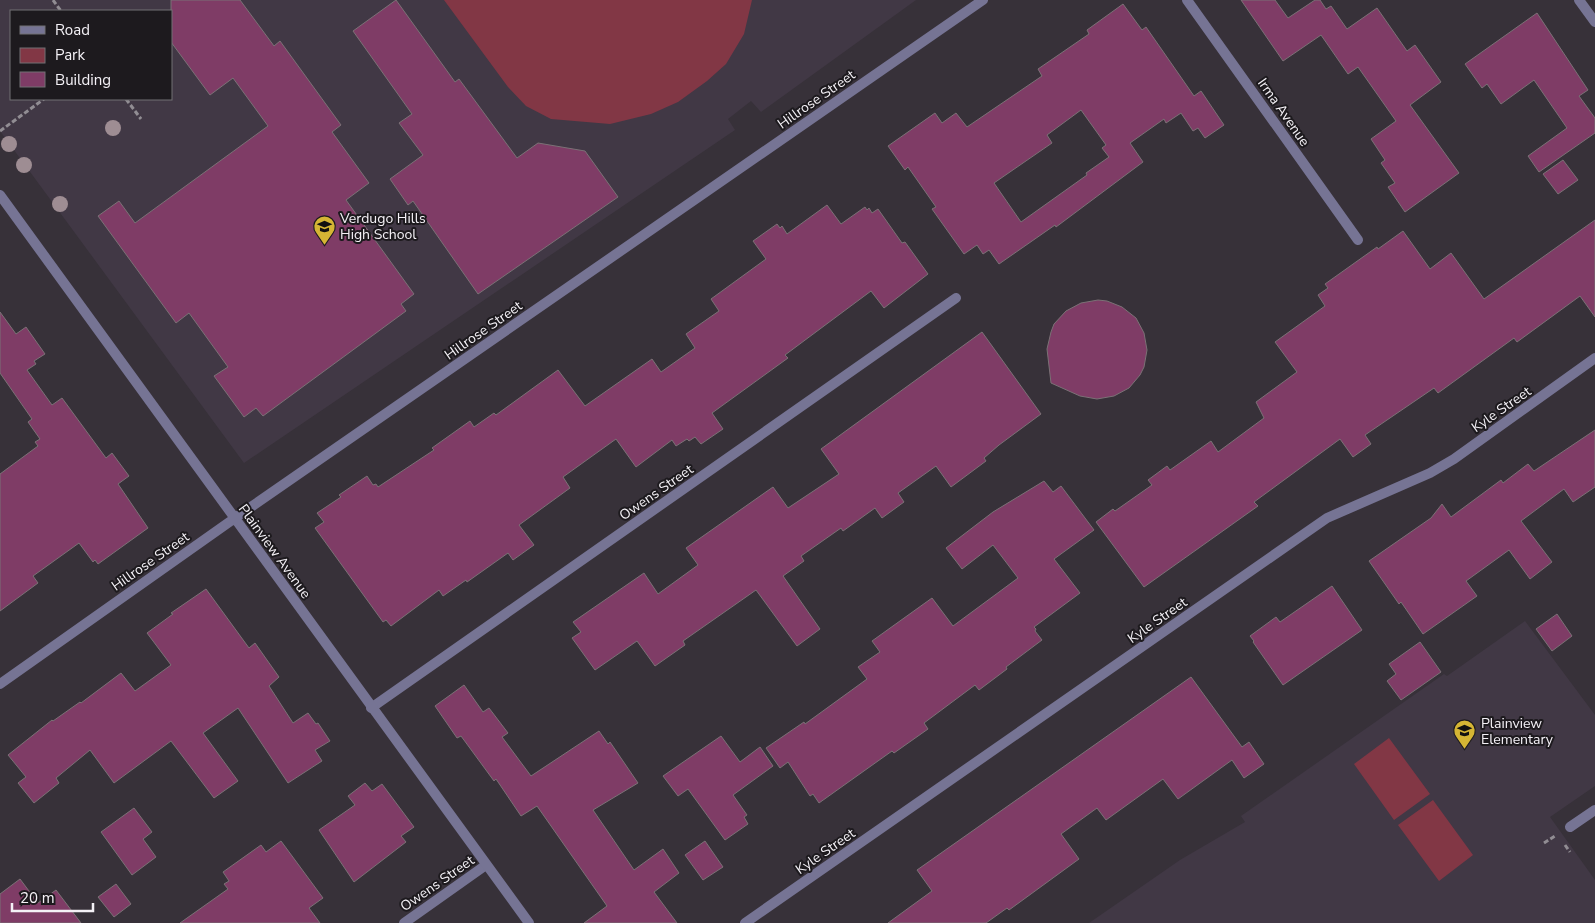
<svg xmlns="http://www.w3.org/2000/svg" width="1595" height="923" font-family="'Nunito Sans',sans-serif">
	<rect width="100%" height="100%" fill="#373139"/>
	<path fill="#413845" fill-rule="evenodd" d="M0,0H916L761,112L751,101L728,119L735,130L244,463L0,131ZM11,11H171V99H11Z
		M1525,621L1595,715V786L1550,817L1595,880V923H1089L1180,860L1245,822L1241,816L1444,674L1447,676Z"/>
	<path fill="#823745" d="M444,0H752L744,34L726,64L707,81L678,102L651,114L610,124L551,119L526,106L508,87Z
		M1389,738L1430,794L1394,820L1354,764Z
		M1433,800L1473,855L1439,881L1398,825Z"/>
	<path fill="#7f3c66" stroke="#7b7176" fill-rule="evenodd" d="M171,0H240L274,46L280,41L341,125L332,132L369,183L346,200L414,294L401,304L406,311L263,416L256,408L244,417L214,376L228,367L189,313L176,323L98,216L119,201L135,223L268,126L233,78L210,95L171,42Z
		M396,0L455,82L459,79L517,158L538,143L585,151L618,197L478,294L413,201L408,205L390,179L423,155L399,123L412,114L353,31Z
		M1241,0H1275L1288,18L1315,0H1320L1326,9L1331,6L1347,29L1377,8L1407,51L1415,45L1441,82L1410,105L1459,173L1405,212L1388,187L1395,183L1381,163L1385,160L1371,139L1396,121L1358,67L1348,74L1321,35L1283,61Z
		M1123,4L1142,30L1146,27L1194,96L1201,91L1224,125L1205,138L1198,128L1193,131L1181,113L1166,123L1164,119L1130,143L1143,162L1056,227L1055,225L999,264L989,250L983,254L977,245L964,254L932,209L936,207L908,167L905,170L888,146L935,113L942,123L956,113L967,127L1042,76L1038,69L1089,34L1087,30ZM1081,110L1106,145L1102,148L1109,157L1086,173L1087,175L1021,222L994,183L1052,143L1047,135Z
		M1537,13L1588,90L1579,96L1595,118V133L1539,172L1528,156L1567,128L1534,80L1501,104L1487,84L1482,88L1465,64Z
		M1563,160L1578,180L1558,194L1543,174Z
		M827,205L841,224L865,207L867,210L869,208L872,213L878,209L902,243L905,242L928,274L884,308L871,291L785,355L788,358L712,413L723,429L701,444L695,437L689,441L687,439L676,446L672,440L636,467L616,439L563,477L570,488L519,525L534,545L513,560L508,553L467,582L466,580L443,596L439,590L391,626L386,620L383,622L315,528L324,522L317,513L341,497L339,495L367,476L373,485L376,484L378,487L434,450L432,448L470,421L474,427L494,413L496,415L558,370L585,406L652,359L661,372L695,348L686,334L719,311L711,299L766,259L753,241L777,224L780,228L782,226L787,234Z
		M1595,220V317L1580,296L1517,342L1514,338L1438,393L1434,388L1365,435L1371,444L1353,457L1340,439L1254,502L1258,506L1144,587L1096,522L1113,509L1115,511L1152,485L1148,480L1167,466L1170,470L1211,441L1218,452L1264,418L1256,402L1297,372L1275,342L1325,306L1318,295L1328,288L1325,284L1377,247L1378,249L1403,231L1430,269L1451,253L1484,299Z
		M1098,300L1107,301L1122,307L1136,318L1144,333L1147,350L1144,367L1140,375L1129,388L1114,396L1097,399L1080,396L1051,383L1047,349L1051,332L1054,324L1066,311L1081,303Z
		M0,312L16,334L26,327L45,354L34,361L36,364L27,370L52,405L62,398L106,458L112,453L129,476L118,484L148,528L98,564L95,560L93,562L79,543L33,576L38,583L0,611V474L38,446L35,442L40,439L28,422L32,419L0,373Z
		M982,332L1041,414L999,445L984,458L986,461L951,487L936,466L898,493L904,502L882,518L875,508L843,531L841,528L801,556L804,561L783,576L820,629L797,646L756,590L683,641L685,645L655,666L637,641L595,670L572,638L581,632L573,622L644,573L658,594L698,565L686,548L773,487L788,508L839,474L821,449Z
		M1595,430V487L1573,502L1564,489L1521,521L1552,562L1530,579L1509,550L1466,581L1477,596L1423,634L1401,602L1399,604L1369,561L1431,518L1442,504L1451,517L1501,480L1503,483L1528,464L1534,471Z
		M1044,481L1053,492L1061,486L1094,530L1054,559L1080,593L1034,627L1036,629L1035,631L1042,640L1006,667L1007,669L979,690L975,685L924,723L928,729L894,753L892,751L819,803L813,794L810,796L788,762L780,768L766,748L804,722L805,724L867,679L858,667L880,652L872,641L932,598L953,626L1018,578L993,545L962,569L946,548L993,512Z
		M1332,586L1362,630L1283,685L1253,642L1254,641L1250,636L1276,617L1280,622Z
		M206,589L249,648L255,643L279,677L269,686L293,723L308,713L316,724L318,723L330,741L315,750L322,761L288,783L238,708L203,733L238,781L214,798L171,741L114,783L90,750L56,778L59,783L34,803L18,783L26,777L8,755L52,720L53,721L80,702L81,703L121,673L135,691L171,665L147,633L173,614L171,613Z
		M1557,614L1572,636L1552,651L1536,629Z
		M1420,642L1441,672L1401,700L1387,681L1396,674L1389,664Z
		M1191,677L1242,747L1249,742L1264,764L1244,778L1232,760L1178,799L1163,779L1106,820L1097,808L1061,834L1079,859L1009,910L1007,908L986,923H888L932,891L917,870Z
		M464,685L483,712L489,708L508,733L502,737L531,776L599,731L608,744L610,742L638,783L593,810L634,870L663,849L679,873L654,892L677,923H584L607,906L537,806L521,816L496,779L494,781L461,736L457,738L435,706Z
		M721,736L740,762L760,747L773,766L733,795L747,815L744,817L748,824L725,840L688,789L678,796L663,776Z
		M365,783L372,791L382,784L414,827L401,836L406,842L354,882L319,830L355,805L348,796Z
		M134,808L152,832L143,839L156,857L132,875L101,832Z
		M281,841L323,898L309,908L320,923H180L228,889L224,884L229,881L223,872L261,845L266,852Z
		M705,841L723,867L703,880L685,855Z
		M20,879L38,903L56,890L81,923H0V894Z
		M116,884L131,904L114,917L98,897Z"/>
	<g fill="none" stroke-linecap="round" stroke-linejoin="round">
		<path stroke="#918d93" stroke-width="3" stroke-dasharray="5 2.5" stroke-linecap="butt" d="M53,0L61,11
			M126,99L141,119
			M0,131L44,99
			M1544,843L1555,836
			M1565,845L1570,852"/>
		<path stroke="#767494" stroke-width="10" d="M1187,0L1358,240
			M1579,0L1595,22
			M371,708L956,298
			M1570,827L1595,810
			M404,923L486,865
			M745,923L1327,518L1430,473L1454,459L1595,358"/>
		<path stroke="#767494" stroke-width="10" d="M0,195L529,923
			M0,684L235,518L983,0"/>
	</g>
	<g fill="#9e8d93">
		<circle cx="113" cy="128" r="8"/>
		<circle cx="9" cy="144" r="8"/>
		<circle cx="24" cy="165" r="8"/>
		<circle cx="60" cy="204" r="8"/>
	</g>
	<defs>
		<symbol id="school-pin" viewBox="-11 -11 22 30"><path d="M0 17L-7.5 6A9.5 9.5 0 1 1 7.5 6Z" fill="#d5b534" stroke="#1d1a1e"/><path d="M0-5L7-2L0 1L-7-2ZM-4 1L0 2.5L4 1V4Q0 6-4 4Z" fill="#111"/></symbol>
	</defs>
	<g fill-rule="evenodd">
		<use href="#school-pin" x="312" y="214" width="25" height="34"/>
		<use href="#school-pin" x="1452" y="718" width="25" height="34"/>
	</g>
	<g text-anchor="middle" stroke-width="4" stroke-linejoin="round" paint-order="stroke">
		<g font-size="14" fill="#f4f1f6" stroke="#1d1a1e">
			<text transform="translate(816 99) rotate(-35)" y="5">Hillrose Street</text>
			<text transform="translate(1284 112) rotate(55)" y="5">Irma Avenue</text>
			<text transform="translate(483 330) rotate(-35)" y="5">Hillrose Street</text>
			<text transform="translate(1501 409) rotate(-35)" y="5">Kyle Street</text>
			<text transform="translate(656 492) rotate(-35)" y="5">Owens Street</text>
			<text transform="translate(275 551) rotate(54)" y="5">Plainview Avenue</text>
			<text transform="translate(150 561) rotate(-35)" y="5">Hillrose Street</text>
			<text transform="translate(1157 620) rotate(-35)" y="5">Kyle Street</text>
			<text transform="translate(825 851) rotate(-35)" y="5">Kyle Street</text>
			<text transform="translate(437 883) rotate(-35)" y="5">Owens Street</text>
		</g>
		<g font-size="14" fill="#f4f1f6" stroke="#1d1a1e" text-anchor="start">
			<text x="340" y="223">Verdugo Hills<tspan x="340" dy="16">High School</tspan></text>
			<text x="1481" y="728">Plainview<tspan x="1481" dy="16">Elementary</tspan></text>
		</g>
	</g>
	<rect x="10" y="10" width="162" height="90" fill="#1d1a1e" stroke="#737074"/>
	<rect x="20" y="26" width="25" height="8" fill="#767494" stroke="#737074"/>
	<text x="55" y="35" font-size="15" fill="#f4f1f6">Road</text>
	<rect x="20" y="48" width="25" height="15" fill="#823745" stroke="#737074"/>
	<text x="55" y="60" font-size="15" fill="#f4f1f6">Park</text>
	<rect x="20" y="72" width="25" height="15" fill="#7f3c66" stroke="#737074"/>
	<text x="55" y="85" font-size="15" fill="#f4f1f6">Building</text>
	<path d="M12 903v8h81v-8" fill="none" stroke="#f4f1f6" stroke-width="2.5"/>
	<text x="20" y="903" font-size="15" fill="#f4f1f6" stroke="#1d1a1e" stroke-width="4" paint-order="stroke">20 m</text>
</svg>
